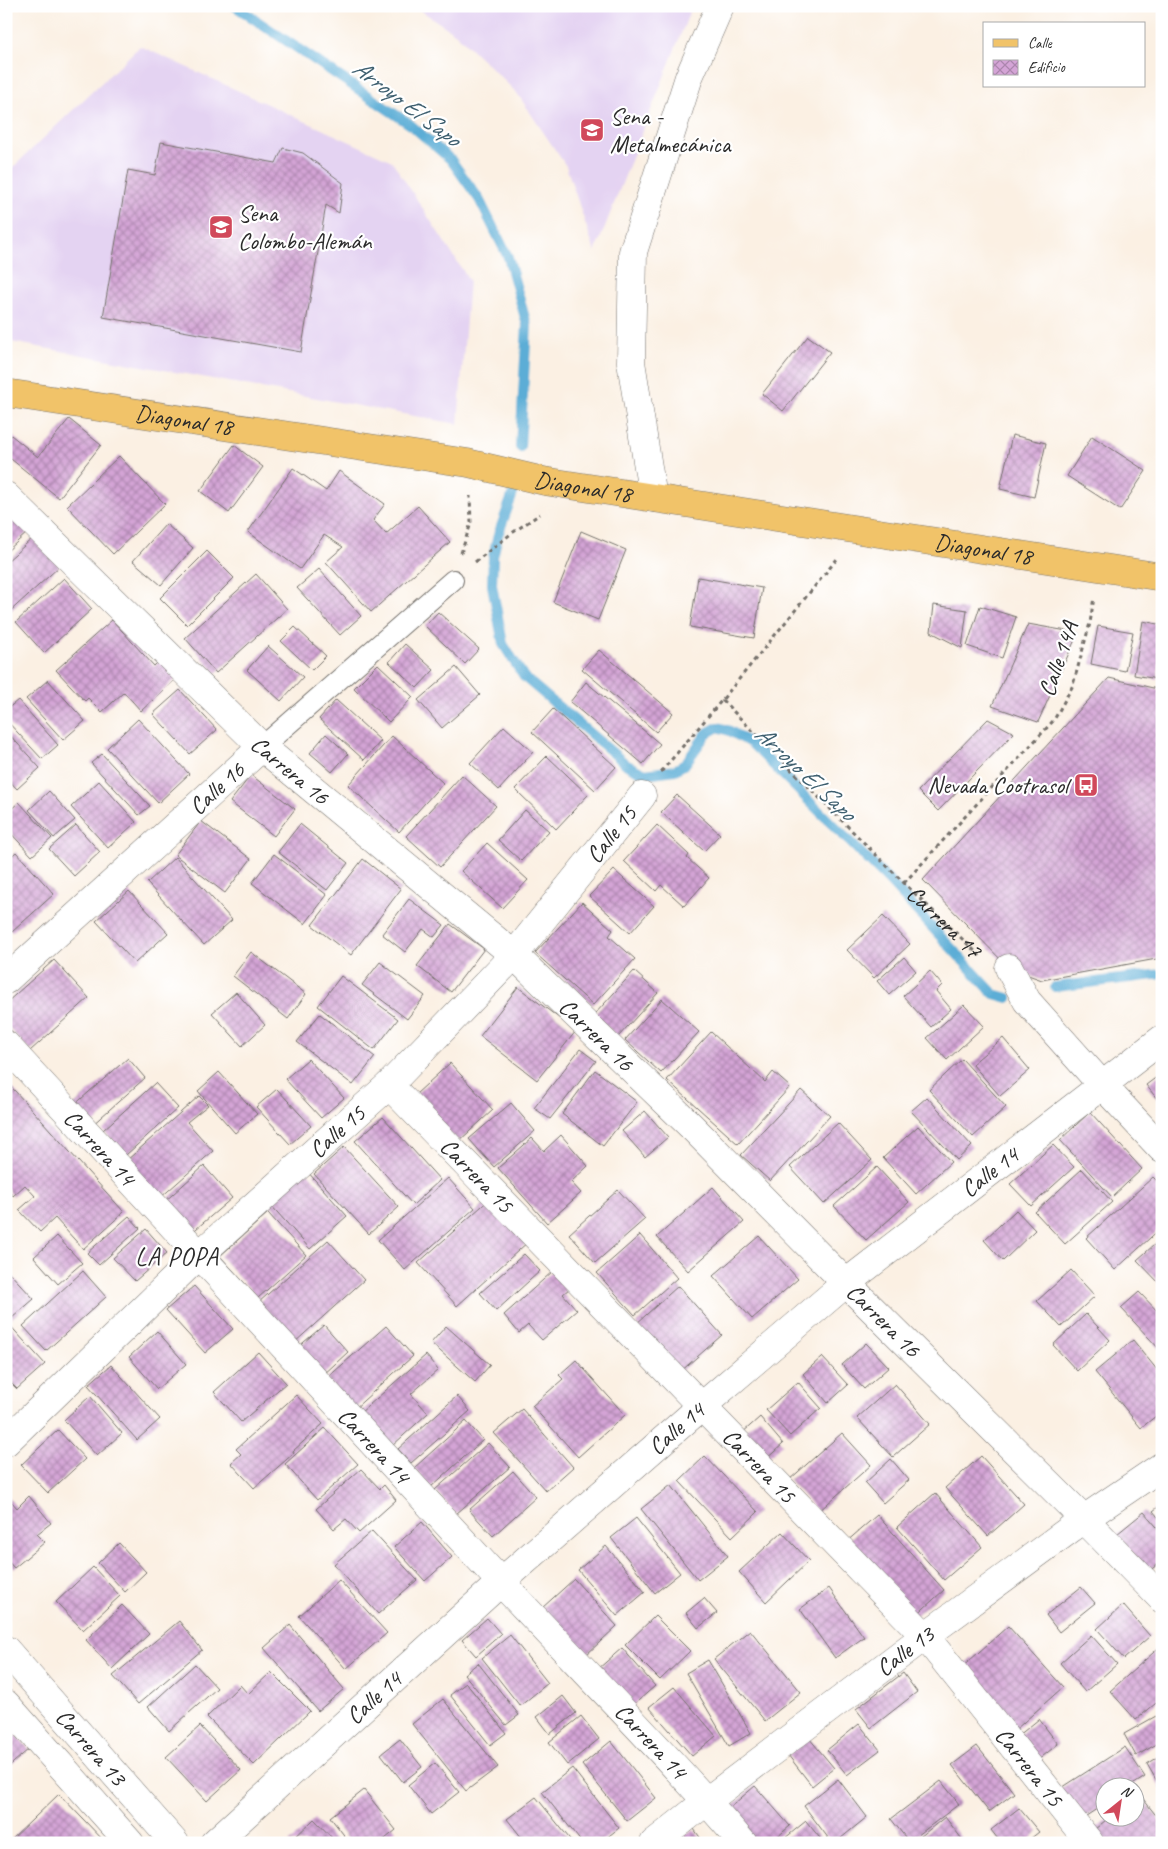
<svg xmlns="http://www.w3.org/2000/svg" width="1168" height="1849" font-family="Caveat,sans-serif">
	<defs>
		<pattern id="building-cross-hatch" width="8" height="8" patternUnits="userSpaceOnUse" patternTransform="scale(1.25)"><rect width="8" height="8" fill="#d4a4d6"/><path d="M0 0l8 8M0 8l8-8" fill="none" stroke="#ac86ae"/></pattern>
	</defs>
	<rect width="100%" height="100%" fill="#fff"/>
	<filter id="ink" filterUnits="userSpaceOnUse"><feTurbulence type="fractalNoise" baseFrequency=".02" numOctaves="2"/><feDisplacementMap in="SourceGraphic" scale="10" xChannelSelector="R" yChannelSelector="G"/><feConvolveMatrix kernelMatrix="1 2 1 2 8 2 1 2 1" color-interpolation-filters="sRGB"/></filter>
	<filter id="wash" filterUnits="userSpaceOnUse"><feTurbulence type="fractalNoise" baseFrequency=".0096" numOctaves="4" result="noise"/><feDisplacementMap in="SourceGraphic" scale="20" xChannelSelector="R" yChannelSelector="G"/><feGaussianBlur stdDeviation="1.12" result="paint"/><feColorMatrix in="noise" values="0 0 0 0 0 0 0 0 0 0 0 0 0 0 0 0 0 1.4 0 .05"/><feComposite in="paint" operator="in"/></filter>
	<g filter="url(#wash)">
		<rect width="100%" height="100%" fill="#fbf0e3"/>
		<path fill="#e4d3f2" d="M414,6H692L595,252L566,166L517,93L456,34Z
			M140,46L392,161L469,280L458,424L6,341V174Z"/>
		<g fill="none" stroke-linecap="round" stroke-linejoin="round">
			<path stroke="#5badd6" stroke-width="10" d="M235,6L411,125L451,160L479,199L508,257L527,325L520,447
				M515,488L498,535L493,557L492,585L503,644L524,677L627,765L645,774L675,770L685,764L707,733L718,727L730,731L752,744L889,881L994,994L1008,998
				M1055,987L1162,974"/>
		</g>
		<g id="blocks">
			<path fill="url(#building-cross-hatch)" d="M161,142L276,163L283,148L303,153L343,183L339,213L326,205L301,352L103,317L128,170L155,175Z
				M808,336L830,352L783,411L762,394Z
				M69,419L101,445L59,498L6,455V441L11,435L38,457Z
				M1012,435L1046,443L1034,497L1000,489Z
				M1092,436L1146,471L1120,510L1067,476Z
				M234,445L263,467L229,513L200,491Z
				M119,456L165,504L113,554L67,506Z
				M293,468L326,491L339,471L385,504L373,520L386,534L418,506L450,542L371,612L326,562L343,547L324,535L300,569L248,532Z
				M11,513L28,532L6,552V517Z
				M166,524L193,548L161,585L133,561Z
				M581,531L626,550L598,620L553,602Z
				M34,537L60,566L6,615V562Z
				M207,551L234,578L187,625L160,598Z
				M319,569L361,616L340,635L297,588Z
				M256,574L287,609L216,673L185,638Z
				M698,577L762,588L754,638L690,627Z
				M64,578L92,609L44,653L16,622Z
				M934,605L967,610L962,648L931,632Z
				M980,606L1016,617L1002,658L967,646Z
				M438,612L479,649L465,664L425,626Z
				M112,620L154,666L162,658L179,676L141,711L124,692L102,712L88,698L85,701L56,670Z
				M1143,621L1162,625V650L1157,679L1134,675Z
				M1028,624L1078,633L1038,722L992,706Z
				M1098,626L1133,632L1125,671L1091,664Z
				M295,627L326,656L312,670L281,641Z
				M405,644L434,670L417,688L389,662Z
				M268,646L303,677L281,701L247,670Z
				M599,650L673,713L656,732L582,669Z
				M378,664L413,697L389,722L354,688Z
				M456,667L480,695L442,728L418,700Z
				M1109,678L1162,690V958L1042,980L1009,968L923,880Z
				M48,680L85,721L63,740L26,699Z
				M586,682L660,744L643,764L570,702Z
				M180,690L217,730L190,754L153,714Z
				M18,700L58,745L42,759L6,720V710Z
				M336,700L381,741L364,760L319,719Z
				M553,709L616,767L595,790L532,732Z
				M138,719L189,774L158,803L107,748Z
				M988,719L1014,733L938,811L918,791Z
				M504,726L533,752L499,790L470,763Z
				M6,731L40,768L17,789L6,777Z
				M326,734L348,754L332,772L310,753Z
				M392,736L443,783L399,832L348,785Z
				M102,754L150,806L139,815L91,763Z
				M547,756L588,795L556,829L515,789Z
				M251,775L295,809L274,836L230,802Z
				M462,775L496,806L440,867L406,836Z
				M99,781L136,822L108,848L71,807Z
				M49,791L75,820L54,838L29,810Z
				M677,795L720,834L704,851L661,812Z
				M19,802L52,838L32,856L6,828V814Z
				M525,810L549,831L521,861L498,840Z
				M201,821L251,859L225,893L175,855Z
				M300,824L348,863L327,890L278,852Z
				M76,825L100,852L74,876L49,849Z
				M657,825L689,855L687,858L709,878L684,906L661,885L656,891L624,861Z
				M487,843L528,880L502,908L461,871Z
				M16,852L54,894L12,932L6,925V861Z
				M274,854L327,895L305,924L252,883Z
				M175,857L232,920L204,945L147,883Z
				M363,859L401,889L351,955L312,925Z
				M614,870L654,906L630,933L589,896Z
				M129,891L168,933L135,963L96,921Z
				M409,899L444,925L434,937L423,929L405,952L382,934Z
				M582,902L613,930L609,936L635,959L593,1005L535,953Z
				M883,916L910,944L874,978L847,950Z
				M450,924L484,949L451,992L417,966Z
				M251,952L306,994L288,1019L233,976Z
				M904,957L916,971L889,995L877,981Z
				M54,960L89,998L30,1051L6,1025V1003Z
				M380,962L425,996L407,1019L362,985Z
				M634,971L658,993L618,1037L594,1015Z
				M930,971L942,985L936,991L951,1009L931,1027L903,996Z
				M341,976L398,1019L374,1050L318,1006Z
				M518,987L576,1031L537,1080L480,1036Z
				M236,992L265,1025L242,1046L212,1013Z
				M662,999L699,1032L661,1073L625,1040Z
				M964,1005L984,1026L947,1060L927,1038Z
				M320,1014L375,1057L353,1085L297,1042Z
				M711,1032L765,1082L773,1072L790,1087L738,1144L667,1080Z
				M1003,1038L1030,1070L1000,1096L972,1064Z
				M580,1049L596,1061L550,1119L534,1108Z
				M128,1058L145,1078L91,1126L73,1106Z
				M308,1059L344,1098L321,1118L285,1079Z
				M962,1059L1006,1107L973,1137L929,1090Z
				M450,1063L493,1110L458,1142L416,1094Z
				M595,1070L637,1102L603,1146L562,1114Z
				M219,1072L257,1114L235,1133L198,1091Z
				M1162,1073V1105L1146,1085Z
				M6,1081L124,1212L83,1249L55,1218L40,1232L19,1210L35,1196L25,1185L13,1196L6,1188Z
				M155,1083L178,1108L126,1155L103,1130Z
				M277,1089L311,1126L290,1144L256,1107Z
				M801,1090L830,1116L770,1181L741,1155Z
				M199,1096L208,1105L187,1122L213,1151L159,1199L126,1161Z
				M927,1097L972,1146L957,1160L911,1111Z
				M511,1103L535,1131L494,1167L469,1139Z
				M645,1111L668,1137L645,1157L622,1131Z
				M1090,1112L1142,1169L1112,1197L1060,1140Z
				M383,1117L440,1180L413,1205L355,1141Z
				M838,1123L872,1160L824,1204L790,1167Z
				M918,1126L951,1162L916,1194L883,1158Z
				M561,1135L588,1166L571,1182L581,1193L547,1223L498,1168L532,1138L544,1151Z
				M1053,1145L1074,1167L1031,1206L1010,1184Z
				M344,1147L399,1207L369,1234L314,1174Z
				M204,1166L232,1198L189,1235L162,1204Z
				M877,1167L909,1202L866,1240L834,1206Z
				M1082,1169L1112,1202L1065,1244L1035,1212Z
				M306,1170L347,1216L310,1249L269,1203Z
				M1153,1177L1162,1186V1227L1115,1270L1086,1238Z
				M448,1178L475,1208L405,1270L378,1240Z
				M713,1187L744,1222L688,1271L657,1237Z
				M618,1190L645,1219L595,1263L569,1234Z
				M491,1198L529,1241L457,1306L418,1263Z
				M1016,1210L1035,1230L1003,1261L984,1240Z
				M268,1213L306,1255L258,1298L220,1256Z
				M129,1216L140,1228L99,1265L87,1253Z
				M146,1229L167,1253L135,1281L113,1258Z
				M640,1235L677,1278L635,1315L597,1273Z
				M57,1236L82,1263L58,1284L34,1257Z
				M759,1236L798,1279L752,1319L713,1276Z
				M1162,1238V1286L1137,1260Z
				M328,1240L364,1280L294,1343L258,1303Z
				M524,1254L540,1271L496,1311L480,1293Z
				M6,1269L34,1299L12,1318L6,1311Z
				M1071,1270L1095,1296L1061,1327L1037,1301Z
				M83,1271L106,1297L46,1351L23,1326Z
				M553,1271L569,1289L563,1294L577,1310L542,1340L528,1325L519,1333L504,1315Z
				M194,1286L233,1329L205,1353L166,1310Z
				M678,1286L722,1335L680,1372L636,1324Z
				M1139,1292L1162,1316V1352L1121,1308Z
				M1086,1314L1110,1340L1077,1371L1053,1345Z
				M6,1321L45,1364L17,1389L6,1378Z
				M324,1325L348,1352L322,1376L297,1348Z
				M386,1326L413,1356L353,1410L326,1379Z
				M446,1326L490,1365L475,1382L431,1343Z
				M157,1331L186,1364L157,1389L129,1357Z
				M1133,1340L1162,1376V1411L1141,1428L1095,1372Z
				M866,1343L889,1367L864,1389L842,1365Z
				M258,1352L286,1383L241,1422L214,1392Z
				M426,1355L438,1370L411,1394L428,1413L391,1447L360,1413Z
				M822,1357L848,1385L828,1403L803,1374Z
				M576,1360L625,1415L578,1457L532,1406L563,1379L559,1375Z
				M111,1365L160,1419L137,1440L88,1385Z
				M798,1382L821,1408L790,1436L766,1410Z
				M895,1384L930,1424L893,1457L857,1418Z
				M296,1395L323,1424L293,1451L294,1453L254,1488L231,1463L241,1454L236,1449Z
				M90,1396L122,1433L97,1456L64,1420Z
				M457,1396L470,1411L411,1463L398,1449Z
				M522,1409L573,1467L546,1491L494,1433Z
				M760,1417L783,1444L765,1460L741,1434Z
				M466,1421L483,1440L431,1487L414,1468Z
				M325,1428L358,1464L317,1500L285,1464Z
				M58,1430L85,1459L48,1493L21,1465Z
				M842,1433L871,1465L818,1512L789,1480Z
				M488,1443L510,1467L456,1514L435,1490Z
				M705,1456L758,1512L732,1537L679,1481Z
				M981,1456L1024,1504L988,1536L945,1488Z
				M891,1459L909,1480L883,1503L865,1483Z
				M361,1469L380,1489L384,1485L396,1500L359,1533L346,1519L334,1529L316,1509Z
				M513,1471L536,1497L493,1536L469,1510Z
				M671,1485L728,1556L698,1580L641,1509Z
				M935,1493L982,1547L944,1580L897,1527Z
				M6,1495L17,1508L29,1496L51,1523L37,1534L45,1542L14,1568L6,1559Z
				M1162,1504V1522L1153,1511Z
				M1144,1512L1162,1533V1561L1148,1572L1117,1534Z
				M877,1515L944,1590L913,1618L845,1543Z
				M636,1518L680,1573L655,1593L611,1538Z
				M422,1522L452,1557L425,1581L394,1547Z
				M372,1531L417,1580L378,1614L334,1564Z
				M782,1532L809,1561L766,1602L739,1572Z
				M119,1543L146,1572L125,1592L98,1563Z
				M606,1546L645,1592L617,1616L578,1570Z
				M93,1567L120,1596L83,1630L56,1602Z
				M574,1579L617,1626L585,1656L542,1608Z
				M339,1580L387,1633L346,1669L299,1616Z
				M1081,1587L1095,1603L1059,1632L1046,1615Z
				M829,1588L864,1637L835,1658L800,1609Z
				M704,1598L717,1613L698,1628L686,1613Z
				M122,1605L149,1634L112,1669L86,1640Z
				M1123,1605L1150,1636L1124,1659L1097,1629Z
				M655,1616L690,1651L660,1680L625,1645Z
				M487,1618L501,1634L476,1656L462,1640Z
				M179,1621L202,1650L138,1704L113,1676Z
				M290,1625L344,1689L318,1711L264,1648Z
				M1008,1626L1063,1687L1014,1731L959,1670Z
				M750,1630L801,1692L765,1721L714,1659Z
				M510,1635L548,1683L520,1706L482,1658Z
				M1091,1635L1117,1664L1085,1692L1060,1663Z
				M1162,1645V1698L1136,1720L1110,1691Z
				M622,1648L655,1686L631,1707L598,1669Z
				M708,1660L751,1733L729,1746L686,1673Z
				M478,1663L519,1715L506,1725L464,1674Z
				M195,1664L217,1688L169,1731L148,1707Z
				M271,1672L310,1711L254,1765L207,1717L240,1685L248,1694Z
				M903,1673L917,1692L871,1728L856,1709Z
				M466,1683L506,1733L490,1745L450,1695Z
				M674,1687L716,1736L692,1756L649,1707Z
				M563,1696L576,1713L550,1734L537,1717Z
				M443,1699L498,1767L466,1791L412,1724Z
				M581,1716L599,1739L567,1765L549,1742Z
				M1156,1716L1162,1726V1741L1136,1756L1124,1734Z
				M1039,1719L1058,1744L1037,1761L1018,1736Z
				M859,1724L880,1750L847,1775L827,1750Z
				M6,1725L29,1749L6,1769Z
				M200,1726L241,1770L207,1801L166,1757Z
				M809,1738L834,1768L812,1786L788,1755Z
				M400,1739L422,1767L403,1782L381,1754Z
				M611,1741L656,1798L627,1821L582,1765Z
				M977,1746L1014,1793L989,1812L952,1765Z
				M1125,1747L1145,1777L1131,1786H1106V1803L1080,1820L1060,1789Z
				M1162,1755V1790L1147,1764Z
				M435,1763L459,1792L431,1814L408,1785Z
				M572,1768L619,1828L600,1843H582L542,1792Z
				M838,1779L867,1817L835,1843H832L804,1806Z
				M941,1781L959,1804L909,1842L891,1819Z
				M755,1786L790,1826L770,1843H756L728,1809Z
				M364,1790L396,1830L380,1843H350L330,1817Z
				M59,1794L106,1843H8Z
				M1140,1795L1162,1823V1843H1106L1095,1829L1111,1816H1136V1798Z
				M536,1797L573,1843H526L507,1819Z
				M1019,1808L1039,1832L1025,1843H1001L991,1830Z
				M945,1817L965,1843H917L915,1841Z
				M314,1819L337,1843H289Z
				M806,1821L824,1843H779Z
				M694,1829L704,1843H675Z"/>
		</g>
	</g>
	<g filter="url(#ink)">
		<use href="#blocks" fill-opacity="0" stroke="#74706b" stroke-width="1"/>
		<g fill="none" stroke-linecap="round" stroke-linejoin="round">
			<defs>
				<path id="lane" d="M262,747L453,580"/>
				<g id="street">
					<path id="s2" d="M6,496L262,747L514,955L691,1126L846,1283L1084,1519L1162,1599"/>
					<path d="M653,498L631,362L633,252L689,77L720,6"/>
					<path d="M1009,968L1027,1001L1102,1085L1162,1149"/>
					<path id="s3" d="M6,980L262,747"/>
					<path id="s4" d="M6,1045C169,1224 333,1402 498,1579C580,1667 665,1752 743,1843"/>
					<path id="s5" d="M389,1085L925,1636L1090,1843"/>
					<path id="s6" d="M6,1442L198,1256L389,1085L514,955L642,796"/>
					<path id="s7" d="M6,1650L175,1843"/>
					<path d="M6,1704L130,1843"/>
					<path id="s8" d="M214,1843L501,1582L701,1407L846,1283L1162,1039"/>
					<path id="s9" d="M654,1843L707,1801L925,1636L1084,1519L1162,1466"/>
				</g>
				<g id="primary">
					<path id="s10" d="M6,393L468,463L544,481L1162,577"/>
				</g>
			</defs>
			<use href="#lane" stroke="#74706b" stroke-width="22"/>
			<use href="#street" stroke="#74706b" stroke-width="29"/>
			<use href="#primary" stroke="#74706b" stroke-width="29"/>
			<g stroke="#74706b" stroke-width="3" stroke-dasharray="4 4" stroke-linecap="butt">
				<path d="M461,553L471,523L470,496"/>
				<path d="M475,562L512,533L540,514"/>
				<path id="s1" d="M722,700L904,883L980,956"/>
				<path d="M661,772L722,700L837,559"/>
				<path d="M904,883L1054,720L1073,685L1090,623L1094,597"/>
			</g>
			<use href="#lane" stroke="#fff" stroke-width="20"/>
			<use href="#street" stroke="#fff" stroke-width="28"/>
			<use href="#primary" stroke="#f1c369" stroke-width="28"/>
		</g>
	</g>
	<defs>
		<symbol id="university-square" viewBox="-11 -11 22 22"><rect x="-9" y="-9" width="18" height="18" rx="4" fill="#d1495b" stroke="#fff"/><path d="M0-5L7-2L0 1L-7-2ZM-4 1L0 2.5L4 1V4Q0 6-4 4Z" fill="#fff"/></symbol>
		<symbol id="bus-square" viewBox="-11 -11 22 22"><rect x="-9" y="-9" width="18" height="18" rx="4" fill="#d1495b" stroke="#fff"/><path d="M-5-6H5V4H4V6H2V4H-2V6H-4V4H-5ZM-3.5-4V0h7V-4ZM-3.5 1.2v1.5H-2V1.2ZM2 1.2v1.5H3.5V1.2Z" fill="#fff"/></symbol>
	</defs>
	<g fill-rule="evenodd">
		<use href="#university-square" x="578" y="116" width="28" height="28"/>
		<use href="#university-square" x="207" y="213" width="28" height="28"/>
		<use href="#bus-square" x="1072" y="771" width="28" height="28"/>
	</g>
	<g text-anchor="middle" stroke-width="4.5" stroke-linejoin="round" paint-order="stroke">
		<g font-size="24" fill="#2b2b2b" stroke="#fff" text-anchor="start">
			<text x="610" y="124">Sena -<tspan x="610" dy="28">Metalmecánica</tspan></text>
			<text x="238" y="221">Sena<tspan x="238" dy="28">Colombo-Alemán</tspan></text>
			<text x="1068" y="793" text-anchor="end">Nevada Cootrasol</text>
		</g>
		<g font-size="24" fill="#2b2b2b" stroke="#fff">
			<text dy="8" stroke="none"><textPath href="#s10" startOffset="180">Diagonal 18</textPath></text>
			<text dy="8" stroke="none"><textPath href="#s10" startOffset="585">Diagonal 18</textPath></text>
			<text dy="8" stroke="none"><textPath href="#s10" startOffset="990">Diagonal 18</textPath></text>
			<text transform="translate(1058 659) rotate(-71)" y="8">Calle 14A</text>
			<text dy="8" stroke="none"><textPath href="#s2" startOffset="395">Carrera 16</textPath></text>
			<text dy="8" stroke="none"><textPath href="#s3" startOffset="285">Calle 16</textPath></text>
			<text dy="8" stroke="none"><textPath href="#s6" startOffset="859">Calle 15</textPath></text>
			<text dy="8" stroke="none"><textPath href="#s1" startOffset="314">Carrera 17</textPath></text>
			<text dy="8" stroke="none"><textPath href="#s2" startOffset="800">Carrera 16</textPath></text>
			<text dy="8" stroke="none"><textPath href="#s6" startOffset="454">Calle 15</textPath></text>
			<text dy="8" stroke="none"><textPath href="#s4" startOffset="139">Carrera 14</textPath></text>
			<text dy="8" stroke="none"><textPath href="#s8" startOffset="1026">Calle 14</textPath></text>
			<text dy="8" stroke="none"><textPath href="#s5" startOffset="126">Carrera 15</textPath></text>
			<text dy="8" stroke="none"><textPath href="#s2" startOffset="1205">Carrera 16</textPath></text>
			<text dy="8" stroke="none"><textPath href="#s8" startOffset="621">Calle 14</textPath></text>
			<text dy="8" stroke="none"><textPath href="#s4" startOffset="544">Carrera 14</textPath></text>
			<text dy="8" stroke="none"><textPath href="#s5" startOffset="531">Carrera 15</textPath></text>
			<text dy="8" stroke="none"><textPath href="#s9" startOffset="316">Calle 13</textPath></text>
			<text dy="8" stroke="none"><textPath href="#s8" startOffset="216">Calle 14</textPath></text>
			<text dy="8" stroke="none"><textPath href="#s4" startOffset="949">Carrera 14</textPath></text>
			<text dy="8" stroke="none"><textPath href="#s7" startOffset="129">Carrera 13</textPath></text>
			<text dy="8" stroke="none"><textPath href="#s5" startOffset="936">Carrera 15</textPath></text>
		</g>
		<g font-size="25" font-style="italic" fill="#3e5f6f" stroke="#fff">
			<text transform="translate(407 102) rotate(37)" y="9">Arroyo El Sapo</text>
			<text transform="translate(806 772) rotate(43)" y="9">Arroyo El Sapo</text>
		</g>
		<g font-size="25" letter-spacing="1" fill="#2b2b2b" stroke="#fff">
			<text x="177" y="1265">LA POPA</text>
		</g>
	</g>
	<rect width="1168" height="1849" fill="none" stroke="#fff" stroke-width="25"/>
	<rect x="983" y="22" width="162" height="65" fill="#ffffff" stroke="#aaaaaa"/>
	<rect x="993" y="39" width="25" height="8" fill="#f1c369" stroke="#aaaaaa"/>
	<text x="1028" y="48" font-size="15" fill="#2b2b2b">Calle</text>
	<rect x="993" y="60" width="25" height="15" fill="url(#building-cross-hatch)" stroke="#aaaaaa"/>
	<text x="1028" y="72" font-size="15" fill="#2b2b2b">Edificio</text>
	<g transform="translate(1120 1802) rotate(30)"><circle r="24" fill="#ffffff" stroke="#aaaaaa"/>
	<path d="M0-4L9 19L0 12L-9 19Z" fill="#d1495b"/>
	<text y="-8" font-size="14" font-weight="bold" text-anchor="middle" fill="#2b2b2b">N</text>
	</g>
</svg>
